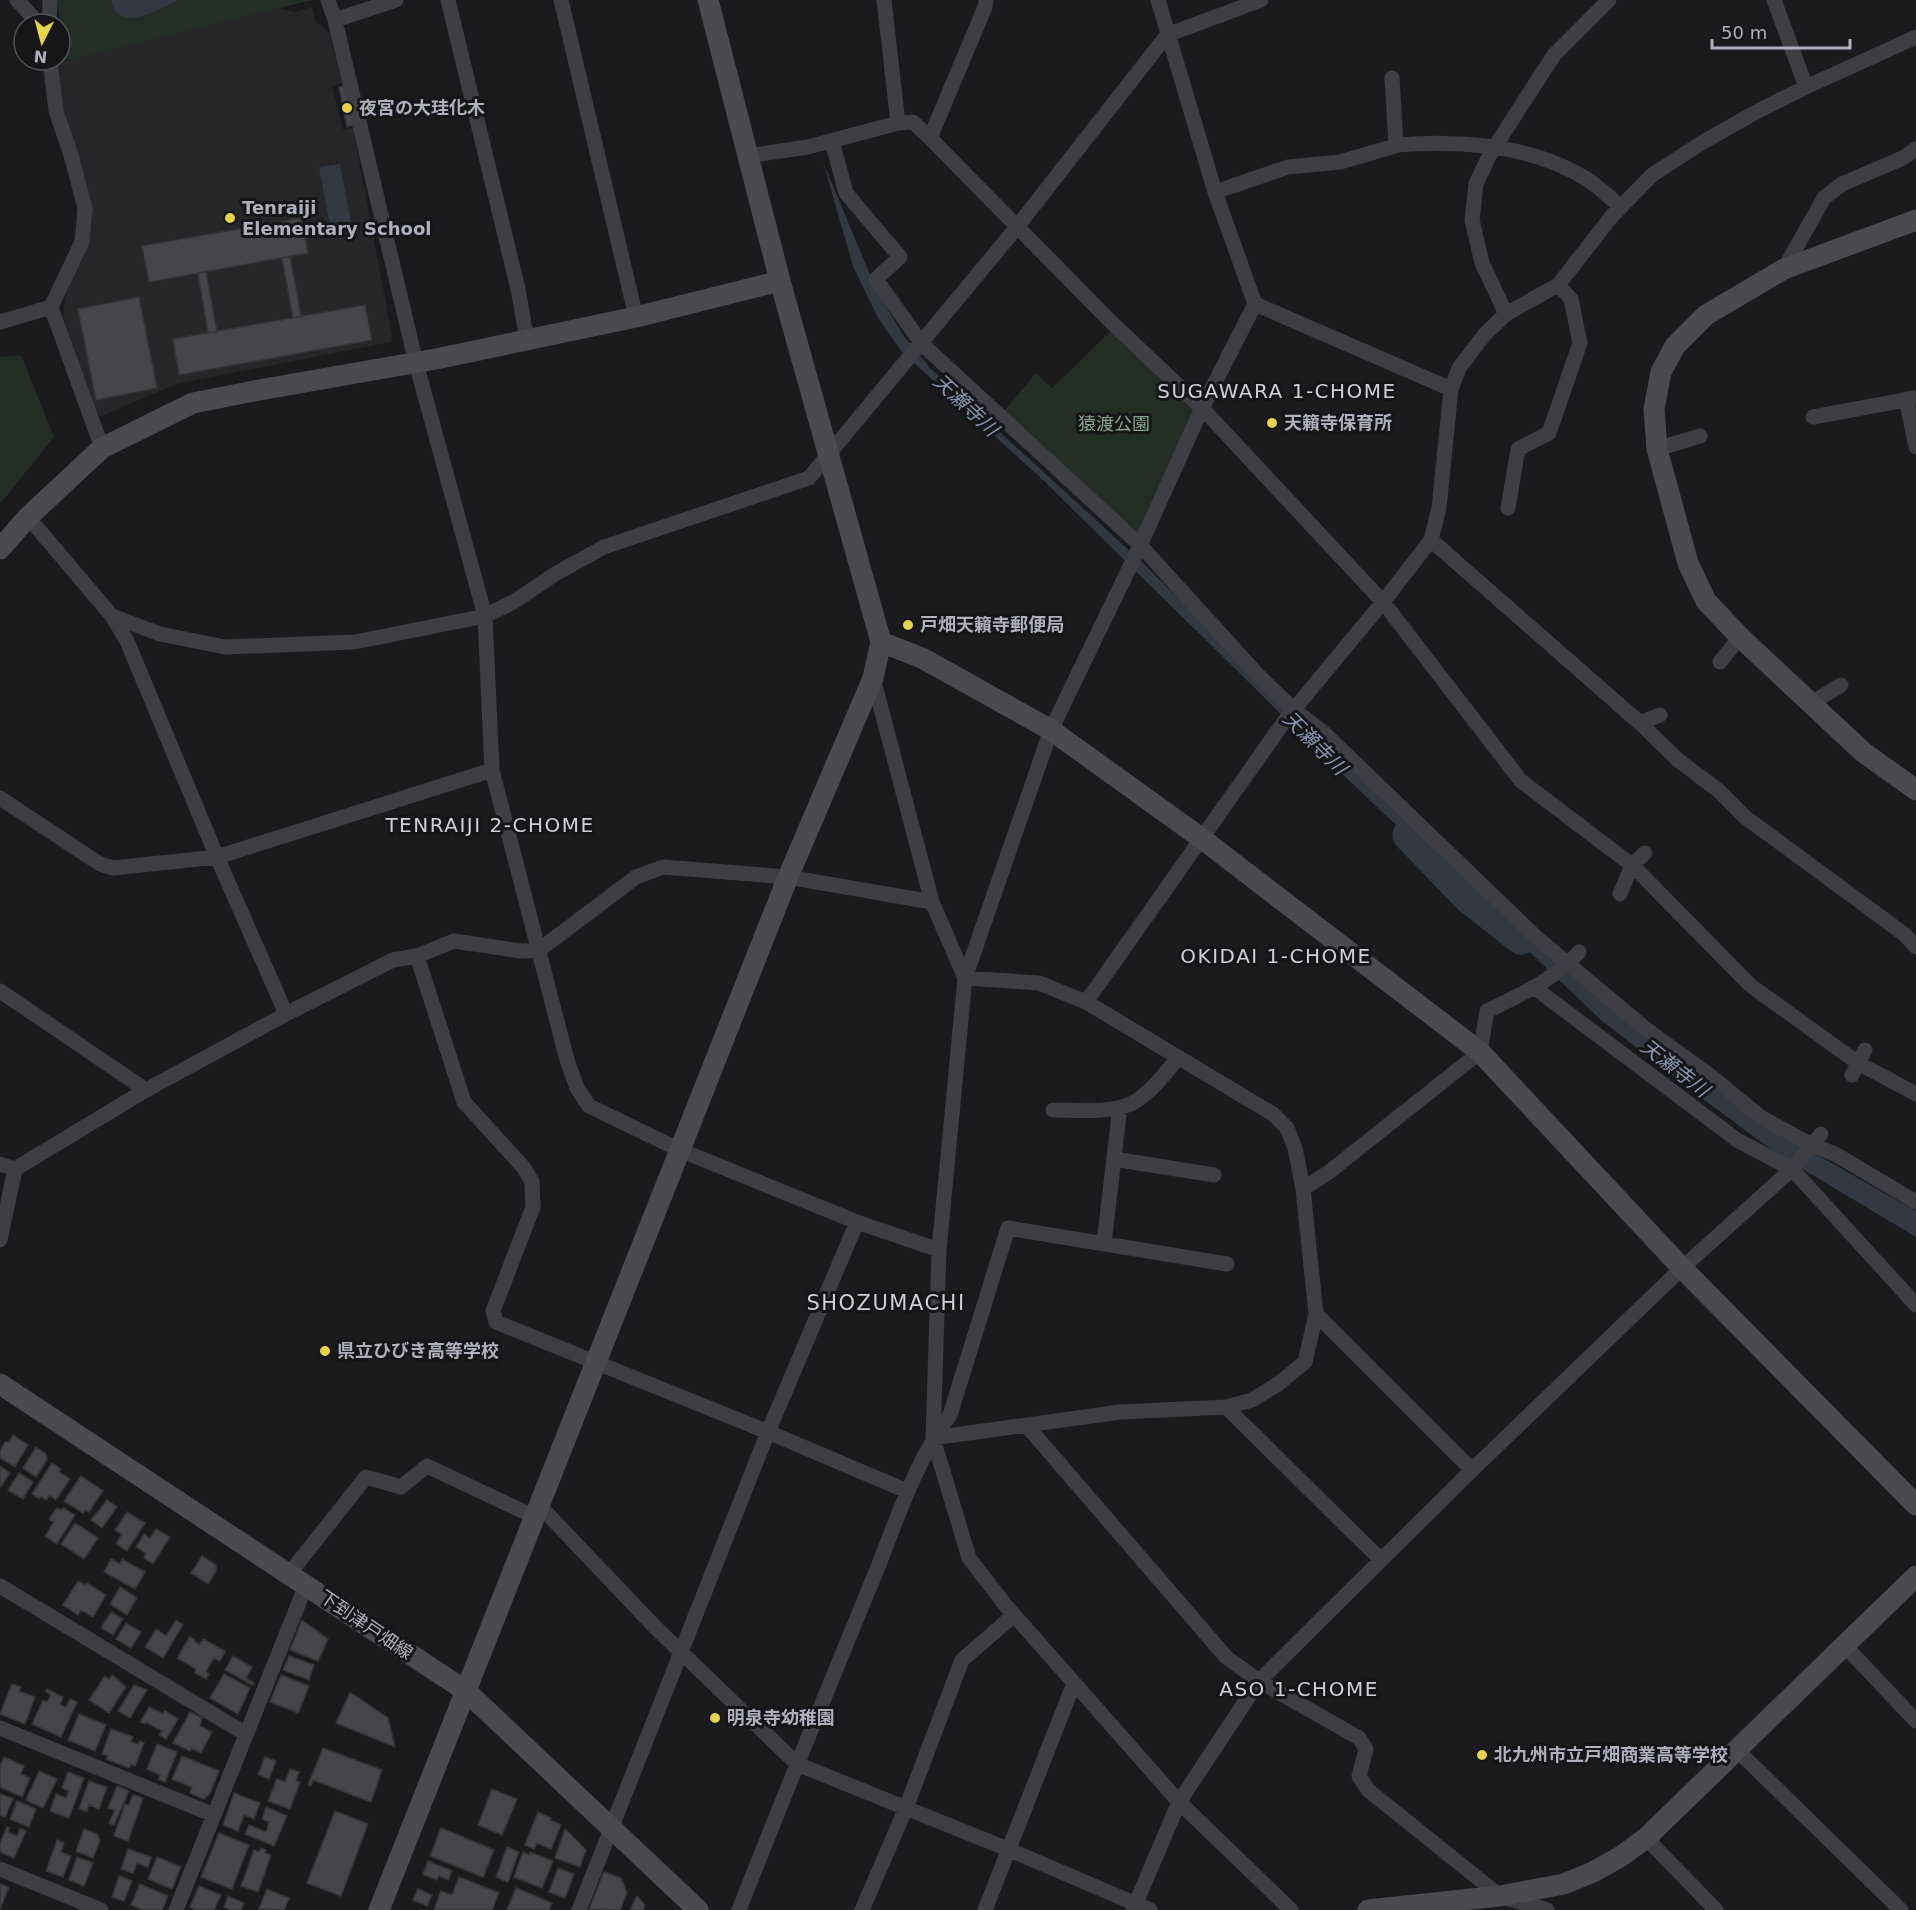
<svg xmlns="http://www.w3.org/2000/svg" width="1916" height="1910" font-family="'DejaVu Sans','Noto Sans JP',sans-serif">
	<rect width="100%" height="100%" fill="#1b1b1d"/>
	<path fill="#27272a" d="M312,7L316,22L329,32L342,83L332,86L343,130L353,128L392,336L391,342L176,384L100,417L93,403L63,316L66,295L73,274L88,246L91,227L90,209L60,98L59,62L276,8L295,12Z"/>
	<path fill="#252d27" d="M57,0H312L59,62L60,24Z
		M1113,329L1197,409L1139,538L1001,415L1036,373L1052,388Z
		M21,355L54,437L0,504V357Z"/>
	<path fill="#333842" d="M111,0H179C160,8 118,36 111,0Z
		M823,162L876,289L903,335L930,368L1145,565L1307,727L1592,993L1773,1130L1916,1211V1237L1779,1155L1711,1105L1601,1020L1337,769L1043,480L902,352L878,318L853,266Z
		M340,164L353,232L332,236L319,167Z"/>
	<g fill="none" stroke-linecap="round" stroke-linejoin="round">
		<path stroke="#333842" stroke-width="33" d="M1409,835L1470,898L1521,938"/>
	</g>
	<path fill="#45454a" stroke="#363539" stroke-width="1.5" d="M345,86L353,125L347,127L339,87Z
		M301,218L308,253L149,282L142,246Z
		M290,257L301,316L293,318L282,258Z
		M206,272L217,332L208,333L198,273Z
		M139,297L157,388L96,400L78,309Z
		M365,305L372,340L179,375L173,339Z
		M13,1435L28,1445L15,1467L0,1458V1451L5,1442H9Z
		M36,1447L46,1454L47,1460L36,1477L23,1468Z
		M52,1463L61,1469L59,1472L70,1479L56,1500L49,1495L46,1500L41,1496L39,1499L32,1494Z
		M0,1466L10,1473L1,1486L0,1485Z
		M19,1473L33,1482L23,1499L8,1490Z
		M81,1476L103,1491L89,1512L85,1510L83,1513L64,1501Z
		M107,1500L117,1507L102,1528L91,1520Z
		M57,1508L61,1510L63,1508L75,1515L57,1544L45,1536L54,1522L49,1519Z
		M127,1512L145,1523L127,1551L116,1544L122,1534L115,1530Z
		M75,1523L98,1538L84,1559L61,1544Z
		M156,1529L170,1537L153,1564L144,1558L146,1553L136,1547L144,1534L150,1538Z
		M202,1556L216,1565V1571L208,1584L191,1573Z
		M111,1559L120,1564L122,1559L145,1572L135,1589L104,1572Z
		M78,1581L85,1585L87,1583L106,1595L93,1617L81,1610L78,1615L63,1605Z
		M120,1587L137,1598L127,1615L110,1604Z
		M111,1612L123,1619L113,1635L101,1628Z
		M176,1620L183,1625L163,1658L145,1647L156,1629L166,1636Z
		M302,1620L328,1639L318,1661L290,1650Z
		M126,1623L141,1632L131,1648L116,1639Z
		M190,1636L199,1645L203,1639L225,1651L220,1661L214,1658L206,1672L209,1674L206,1679L195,1673L196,1669L177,1658Z
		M233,1656L252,1667L246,1678L254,1683L252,1685L225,1670Z
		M289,1656L314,1665L309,1680L283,1670Z
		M224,1674L250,1688L238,1714L210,1698Z
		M112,1675L126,1687L109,1713L89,1700L105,1676L109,1679Z
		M281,1675L309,1686L298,1713L270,1702Z
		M12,1684L21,1687L19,1691L35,1697L25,1724L0,1714Z
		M134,1685L147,1690L130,1718L118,1711Z
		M47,1689L63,1697L60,1705L66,1707L70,1699L77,1702L61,1737L32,1724L43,1700L47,1702L51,1695L46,1692Z
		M350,1692L388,1718L395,1747L336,1723Z
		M149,1707L163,1714L165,1711L178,1719L166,1739L159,1735L162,1731L146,1722L145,1724L140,1722Z
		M190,1712L202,1718L200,1726L212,1732L201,1753L191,1748L190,1751L173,1743Z
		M79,1714L106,1725L95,1751L68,1740Z
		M111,1729L133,1737L131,1742L138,1744L140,1741L144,1743L135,1766L131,1764L129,1768L106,1759L108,1756L102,1754Z
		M157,1744L177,1752L165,1782L158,1779L160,1775L147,1769Z
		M323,1748L382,1770L371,1802L313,1780L311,1786L308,1785Z
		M182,1756L219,1771L209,1795L204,1799L190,1793L192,1787L172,1779Z
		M4,1757L24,1766L21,1774L30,1778L22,1797L0,1787V1766Z
		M265,1757L276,1761L269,1779L258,1774Z
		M290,1769L299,1772L296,1781L300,1782L290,1809L268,1801L277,1779L285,1782Z
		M39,1771L57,1779L43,1808L26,1800Z
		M68,1772L84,1778L69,1818L50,1811L56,1794L66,1798L69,1791L62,1788Z
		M89,1781L107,1787L99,1809L89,1805L87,1811L79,1809Z
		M117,1786L129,1791L114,1825L109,1823L115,1810L108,1808Z
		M492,1789L517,1799L502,1835L478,1825Z
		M234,1793L260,1803L254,1819L244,1815L238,1831L223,1825Z
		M0,1794L13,1799L5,1817L0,1815Z
		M133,1795L143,1798L128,1841L114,1836L125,1804L129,1805Z
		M17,1801L36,1809L29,1827L10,1819Z
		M266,1807L287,1816L274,1846L245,1834L249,1825L266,1832L269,1822L262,1819Z
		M335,1811L368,1824L341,1896L307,1883Z
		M538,1812L551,1818L550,1820L561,1825L551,1849L537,1843L534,1849L525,1845Z
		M7,1827L10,1828L8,1832L17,1836L20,1829L26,1831L14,1858L0,1852V1843Z
		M441,1828L494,1850L483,1877L430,1856Z
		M84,1829L97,1834L100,1840L93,1858L76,1851Z
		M565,1829L586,1850L580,1867L555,1858Z
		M219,1833L249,1845L232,1889L201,1877Z
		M57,1840L64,1843L61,1852L71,1856L63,1877L46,1871Z
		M507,1847L519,1852L508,1882L496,1877Z
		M261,1848L266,1850L265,1853L271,1855L258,1892L241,1886L254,1850L259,1852Z
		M128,1849L151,1857L148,1867L137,1863L133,1873L121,1869Z
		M523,1852L529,1855L530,1852L553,1861L542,1888L514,1877Z
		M77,1857L93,1863L84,1886L69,1880Z
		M157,1857L181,1867L172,1889L148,1879Z
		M428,1861L452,1871L448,1880L439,1876L437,1880L423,1874Z
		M558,1868L574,1874L565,1898L549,1892Z
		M604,1872L621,1878L627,1893L620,1910L589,1909Z
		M119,1876L132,1881L124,1901L112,1897Z
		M459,1877L499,1893L492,1910H434L441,1891L452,1895Z
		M0,1884L9,1887L0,1909Z
		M140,1884L168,1896L162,1910H143L131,1905Z
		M199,1886L221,1895L214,1910H196L190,1907Z
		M516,1888L552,1903L549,1910H507Z
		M267,1889L289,1898L284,1910L259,1909Z
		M418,1889L432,1895L427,1906L413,1900Z
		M228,1896L244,1903L241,1910H231L224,1907Z
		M637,1896L645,1905L643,1910H630Z"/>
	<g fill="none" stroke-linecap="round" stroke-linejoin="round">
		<path stroke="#3e3e44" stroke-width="15" d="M17,0L39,24
			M328,0L335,20L416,363L485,616L492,770L567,1060L577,1088L589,1106L680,1150L857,1222L939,1250
			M448,0L518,289L527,340
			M561,0L636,317
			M884,0L898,123
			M986,0L985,7L930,138L1110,321L1202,408L1138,550L1051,730L965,978L939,1250L933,1438L969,1558L1007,1607L1179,1802L1291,1910
			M1158,0L1215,192L1255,304L1202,408L1383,602L1521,781L1632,865L1750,985L1858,1063L1916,1094
			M1774,0L1806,87
			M335,20L396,0
			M49,24L50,0
			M50,60L56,111L71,155L85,208L82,242L51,307L102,448
			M1392,78L1396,145C1458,140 1529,144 1585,178C1597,185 1609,197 1621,207
			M832,141L846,193L900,257L876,279L922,344L1140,545L1258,675L1294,710L1324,733L1536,937L1646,1029L1712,1077L1762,1118L1812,1145L1835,1154L1916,1202
			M747,156L808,147L898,123L913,122L930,138
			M1215,192L1288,167L1340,162L1402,144
			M1784,269L1824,198L1842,184L1903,158L1916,149
			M1255,304L1451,389
			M1506,314L1482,263L1472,220L1476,184L1490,154L1554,55L1609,0
			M0,322L51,307
			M1906,399L1916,447
			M1813,417L1916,398
			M1657,449L1700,436
			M1508,508L1518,449L1549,433L1580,343L1571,299L1558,285
			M28,517L112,616L127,641L217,857L286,1014
			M1431,540L1640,723L1678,760L1719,791L1745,817L1904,934L1916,947
			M112,616L160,634L225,647L355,642L485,616L515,601L555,574L604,547L809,478L1017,227L1167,35L1261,0
			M1720,662L1740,637
			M873,678L932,902L965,978
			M1810,704L1841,685
			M1640,723L1660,715
			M0,798L100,864L113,868L217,857L492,770
			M1620,894L1632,865L1645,853
			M417,956L464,1102L524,1168L532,1182L533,1207L493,1311L496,1322L768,1432L907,1491
			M1535,988L1737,1140L1792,1169L1916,1305
			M0,991L146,1090
			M1086,1002L1286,719L1383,602L1431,540L1439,508L1451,389L1459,368L1485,334L1506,314L1558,285L1612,216L1652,175L1703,142L1758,111L1806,87L1916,37
			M1852,1075L1865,1050
			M1053,1110C1077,1110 1105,1113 1128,1105C1145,1099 1167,1072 1178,1057
			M1114,1159L1214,1175
			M0,1164L15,1169
			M1303,1189L1329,1172L1480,1052L1487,1011C1520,995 1554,980 1579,952
			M0,1240L15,1169L146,1090L286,1014L393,960L417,956L454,941L521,951L539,950L636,877L663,867L788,877L932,902
			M1104,1243L1120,1107
			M1316,1314L1472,1470
			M1226,1407L1381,1560
			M1027,1426L1226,1657L1259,1681L1359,1738L1366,1749L1359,1776L1368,1790L1500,1896L1547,1910
			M933,1438L1120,1412L1226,1407L1252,1400L1278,1384L1305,1362L1316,1314L1303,1189L1295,1148L1287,1128L1273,1114L1086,1002L1039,983L965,978
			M539,1505L655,1627L797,1764L1010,1850L1150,1910
			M289,1574L366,1477L401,1487L427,1466L535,1517
			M0,1586L246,1734
			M1844,1645L1916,1721
			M0,1728L214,1815
			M1737,1750L1901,1910
			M1646,1838L1716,1910
			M0,1869L101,1910
			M176,1910L306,1585
			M579,1910L768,1432L857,1222
			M739,1910C782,1801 826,1693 871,1584C895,1527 912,1466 950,1415L1008,1228L1227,1264
			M862,1910L906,1808L962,1660L1014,1615
			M985,1910L1074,1683
			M1133,1910L1179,1802L1259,1681L1472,1470L1682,1268L1792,1169L1821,1134"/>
		<path stroke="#4a4a51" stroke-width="21" d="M1916,220L1784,269L1706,315L1675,346L1661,372L1654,409L1657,449L1688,563L1706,601L1740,637L1863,752L1916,790
			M0,549L28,517L102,448L193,403L254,391L436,359L636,317L780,281
			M881,642L922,658L1051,730L1201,838L1480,1052L1682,1268L1916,1505
			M0,1384L466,1691L698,1910
			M379,1910L788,877L873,678L881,642L780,281L708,0
			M1368,1910L1500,1896L1564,1884L1593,1872L1620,1857L1646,1838L1916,1576"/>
	</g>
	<g fill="#e5d34a" stroke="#161618" stroke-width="2">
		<circle cx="347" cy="108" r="6"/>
		<circle cx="230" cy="218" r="6"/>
		<circle cx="1272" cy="423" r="6"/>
		<circle cx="908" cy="625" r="6"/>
		<circle cx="325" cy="1351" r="6"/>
		<circle cx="715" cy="1718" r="6"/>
		<circle cx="1482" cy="1755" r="6"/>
	</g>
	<g text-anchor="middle" stroke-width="6" stroke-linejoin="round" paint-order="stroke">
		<g font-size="18" font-weight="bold" fill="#aeb0bb" stroke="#161618" text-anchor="start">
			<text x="359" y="114">夜宮の大珪化木</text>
			<text x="242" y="214">Tenraiji<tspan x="242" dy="21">Elementary School</tspan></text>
			<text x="1284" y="429">天籟寺保育所</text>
			<text x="920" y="631">戸畑天籟寺郵便局</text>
			<text x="337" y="1357">県立ひびき高等学校</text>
			<text x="727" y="1724">明泉寺幼稚園</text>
			<text x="1494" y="1761">北九州市立戸畑商業高等学校</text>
		</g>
		<g font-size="18" fill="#87a58f" stroke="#161618">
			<text x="1114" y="430">猿渡公園</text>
		</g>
		<g font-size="18" fill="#aeb0bb" stroke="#161618">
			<text transform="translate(366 1625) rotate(34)" y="6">下到津戸畑線</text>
		</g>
		<g font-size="20" letter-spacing="1.5" fill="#cfcfd8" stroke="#161618">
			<text x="1277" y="398">SUGAWARA 1-CHOME</text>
			<text x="490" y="832">TENRAIJI 2-CHOME</text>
			<text x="1276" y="963">OKIDAI 1-CHOME</text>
			<text x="1299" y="1696">ASO 1-CHOME</text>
		</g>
		<g font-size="20" font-style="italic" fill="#8996b3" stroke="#161618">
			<text transform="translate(966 405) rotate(43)" y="7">天瀬寺川</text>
			<text transform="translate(1315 743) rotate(45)" y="7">天瀬寺川</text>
			<text transform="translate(1675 1068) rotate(38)" y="7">天瀬寺川</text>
		</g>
		<g font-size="21" letter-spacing="1.5" fill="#cfcfd8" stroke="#161618">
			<text x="886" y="1310">SHOZUMACHI</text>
		</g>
	</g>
	<g transform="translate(42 42) rotate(186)"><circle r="28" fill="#161618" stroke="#535459" stroke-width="1.5"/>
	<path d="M0-4.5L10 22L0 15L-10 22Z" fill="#e5d34a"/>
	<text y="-9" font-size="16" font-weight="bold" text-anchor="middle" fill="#aeb0bb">N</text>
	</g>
	<path d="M1712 39v9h138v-9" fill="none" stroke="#aeb0bb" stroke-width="3"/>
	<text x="1721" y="39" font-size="18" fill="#aeb0bb" stroke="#161618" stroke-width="4.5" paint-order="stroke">50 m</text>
</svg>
